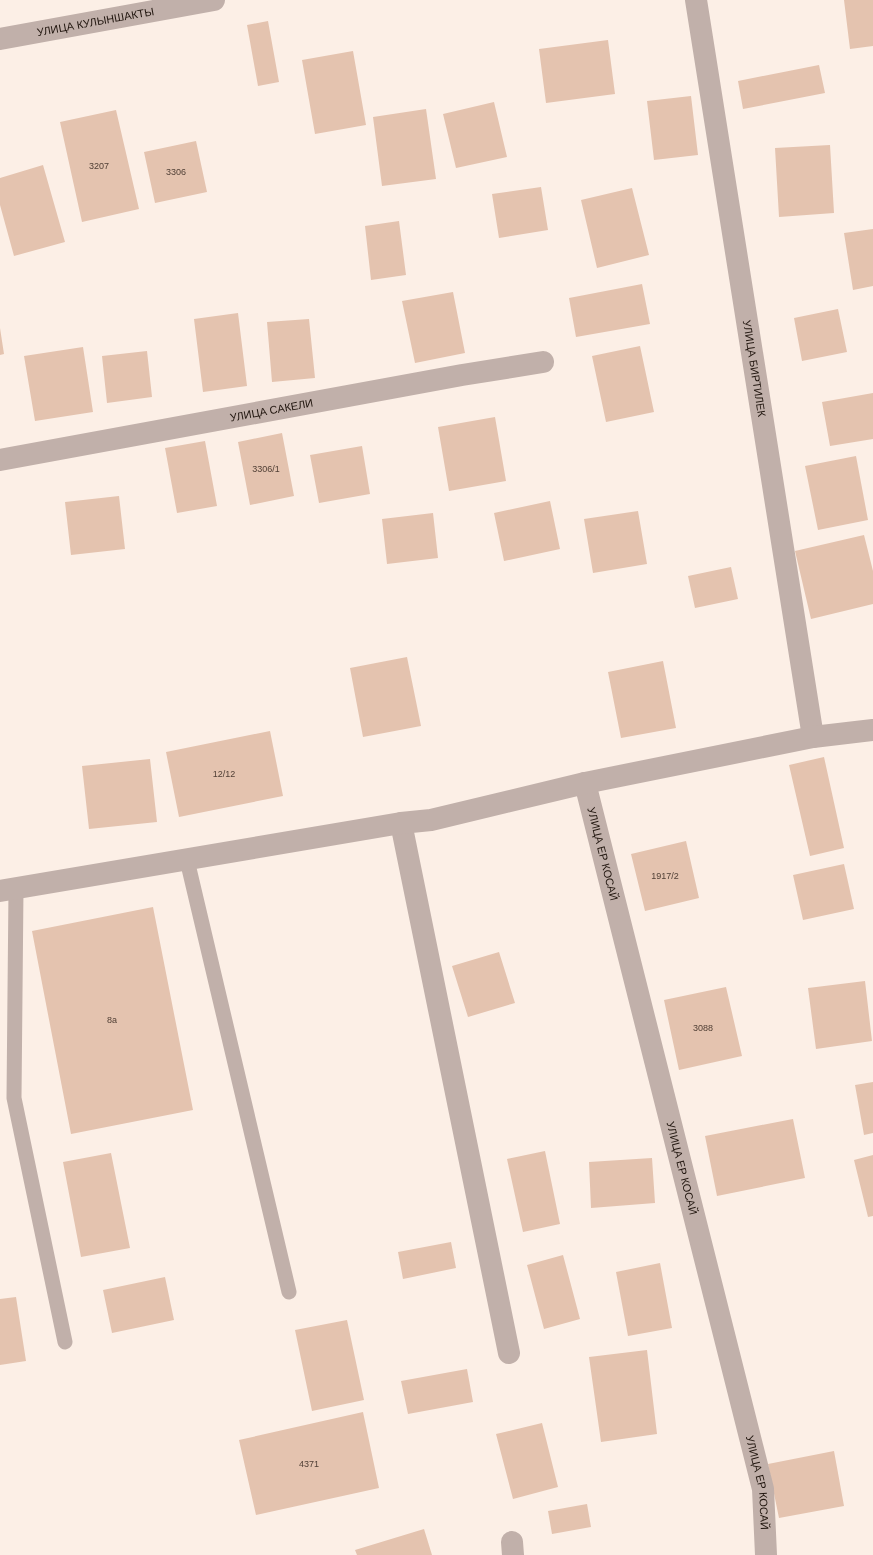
<svg xmlns="http://www.w3.org/2000/svg" width="873" height="1555" font-family="Helvetica,sans-serif">
	<rect width="100%" height="100%" fill="#fcefe6"/>
	<path fill="#e4c3af" d="M844,0H873V46L850,49Z
		M268,21L279,82L258,86L247,25Z
		M608,40L615,94L546,103L539,49Z
		M353,51L366,125L315,134L302,60Z
		M819,65L825,93L743,109L738,81Z
		M691,96L698,155L654,160L647,101Z
		M494,102L507,157L456,168L443,114Z
		M426,109L436,179L382,186L373,117Z
		M116,110L139,209L82,222L60,122Z
		M196,141L207,192L155,203L144,152Z
		M830,145L834,213L779,217L775,148Z
		M43,165L65,242L14,256L0,205V178Z
		M541,187L548,230L499,238L492,194Z
		M632,188L649,255L597,268L581,200Z
		M399,221L406,275L371,280L365,226Z
		M873,229V286L853,290L844,233Z
		M642,284L650,324L576,337L569,298Z
		M453,292L465,353L415,363L402,301Z
		M838,309L847,352L802,361L794,318Z
		M238,313L247,386L203,392L194,319Z
		M309,319L315,378L272,382L267,322Z
		M0,328L4,354L0,355Z
		M640,346L654,412L606,422L592,356Z
		M83,347L93,412L35,421L24,356Z
		M147,351L152,397L107,403L102,356Z
		M873,393V439L830,446L822,402Z
		M495,417L506,481L449,491L438,427Z
		M282,433L294,496L250,505L238,442Z
		M205,441L217,506L177,513L165,448Z
		M362,446L370,494L319,503L310,455Z
		M856,456L868,520L818,530L805,466Z
		M119,496L125,549L71,555L65,502Z
		M550,501L560,549L504,561L494,513Z
		M638,511L647,564L593,573L584,519Z
		M433,513L438,558L387,564L382,519Z
		M864,535L873,571V604L811,619L795,551Z
		M731,567L738,599L695,608L688,576Z
		M407,657L421,726L363,737L350,668Z
		M663,661L676,728L621,738L608,672Z
		M270,731L283,796L179,817L166,752Z
		M824,757L844,848L810,856L789,765Z
		M150,759L157,822L89,829L82,766Z
		M686,841L699,898L645,911L631,854Z
		M844,864L854,909L803,920L793,875Z
		M153,907L193,1110L71,1134L32,931Z
		M499,952L515,1003L468,1017L452,966Z
		M865,981L872,1041L816,1049L808,988Z
		M726,987L742,1056L679,1070L664,1000Z
		M873,1082V1133L864,1135L855,1085Z
		M793,1119L805,1178L717,1196L705,1136Z
		M545,1151L560,1224L523,1232L507,1159Z
		M111,1153L130,1248L81,1257L63,1162Z
		M873,1155V1216L868,1217L854,1160Z
		M652,1158L655,1203L591,1208L589,1162Z
		M451,1242L456,1268L403,1279L398,1252Z
		M563,1255L580,1319L544,1329L527,1265Z
		M660,1263L672,1328L628,1336L616,1272Z
		M165,1277L174,1320L112,1333L103,1290Z
		M16,1297L26,1361L0,1365V1299Z
		M347,1320L364,1400L312,1411L295,1330Z
		M647,1350L657,1434L601,1442L589,1357Z
		M467,1369L473,1402L408,1414L401,1381Z
		M363,1412L379,1488L256,1515L239,1440Z
		M542,1423L558,1487L513,1499L496,1434Z
		M834,1451L844,1506L779,1518L768,1464Z
		M587,1504L591,1527L552,1534L548,1511Z
		M424,1529L432,1555H357L355,1550Z"/>
	<g fill="none" stroke-linecap="round" stroke-linejoin="round">
		<path stroke="#c1b0aa" stroke-width="15" d="M187,860L289,1292
			M16,889L14,1098L65,1342"/>
		<g stroke="#c1b0aa" stroke-width="22">
			<path id="s1" d="M696,0L813,737"/>
			<path id="s2" d="M0,39L214,0"/>
			<path id="s3" d="M0,460L462,375L543,362"/>
			<path id="s4" d="M585,783L763,1489L766,1555"/>
			<path d="M401,823L509,1353"/>
			<path d="M0,891L401,823L431,820L585,783L813,737L873,730"/>
			<path d="M512,1542L513,1555"/>
		</g>
	</g>
	<g text-anchor="middle" stroke-width="3" stroke-linejoin="round" paint-order="stroke">
		<g font-size="9" fill="#514036">
			<text x="99" y="169">3207</text>
			<text x="176" y="175">3306</text>
			<text x="266" y="472">3306/1</text>
			<text x="224" y="777">12/12</text>
			<text x="665" y="879">1917/2</text>
			<text x="112" y="1023">8а</text>
			<text x="703" y="1031">3088</text>
			<text x="309" y="1467">4371</text>
		</g>
		<g font-size="11" fill="#20150e" stroke="#fff">
			<text dy="4" stroke="none"><textPath href="#s2" startOffset="97">УЛИЦА КУЛЫНШАКТЫ</textPath></text>
			<text dy="4" stroke="none"><textPath href="#s1" startOffset="373">УЛИЦА БИРТИЛЕК</textPath></text>
			<text dy="4" stroke="none"><textPath href="#s3" startOffset="276">УЛИЦА САКЕЛИ</textPath></text>
			<text dy="4" stroke="none"><textPath href="#s4" startOffset="73">УЛИЦА ЕР КОСАЙ</textPath></text>
			<text dy="4" stroke="none"><textPath href="#s4" startOffset="397">УЛИЦА ЕР КОСАЙ</textPath></text>
			<text dy="4" stroke="none"><textPath href="#s4" startOffset="721">УЛИЦА ЕР КОСАЙ</textPath></text>
		</g>
	</g>
</svg>
